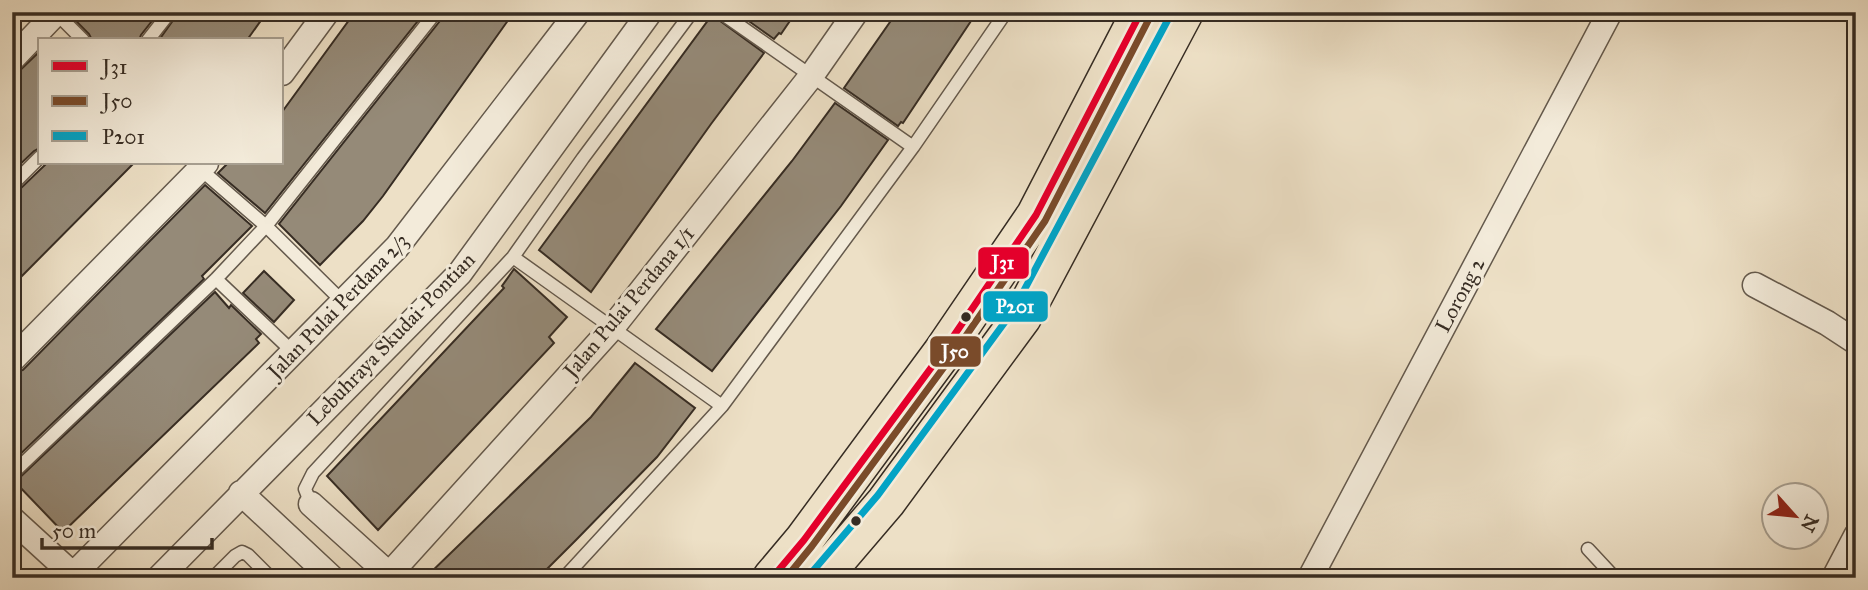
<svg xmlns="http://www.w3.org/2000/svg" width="1868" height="590" font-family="'IM FELL Great Primer',serif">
	<rect width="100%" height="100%" fill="#ede0c6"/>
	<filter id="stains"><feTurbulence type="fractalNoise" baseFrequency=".00286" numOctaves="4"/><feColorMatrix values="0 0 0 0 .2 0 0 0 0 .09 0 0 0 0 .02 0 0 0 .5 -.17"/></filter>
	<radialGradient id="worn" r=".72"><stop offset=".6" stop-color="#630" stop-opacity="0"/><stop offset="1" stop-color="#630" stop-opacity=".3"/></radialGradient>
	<path fill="#958a78" stroke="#362c23" stroke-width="2" d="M86,12H159L141,35L139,40H92L89,34L77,22Z
		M179,12H267L247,40H159Z
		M355,12H425L265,213L218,173L228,163H282V112Z
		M445,12H514L383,196L363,221L320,265L279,224L443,17Z
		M736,12H796L781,34L779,33L774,39Z
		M897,12H977L903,123L901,122L898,126L844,88Z
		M712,15L764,53L711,124L591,292L539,250Z
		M40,51V148L34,151L12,172V78Z
		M835,103L888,140L841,206L712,371L656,329L792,161Z
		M47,163H134L12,286V194L18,191Z
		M205,185L252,226L202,276L204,279L12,462V374L23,370Z
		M514,269L567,317L549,337L554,343L378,530L327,476L504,288L502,286Z
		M264,271L294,300L274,322L243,293Z
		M215,292L229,308L231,305L261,334L256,339L259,343L63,532L15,482Z
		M635,363L695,408L657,457L576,540L538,578H425L591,417Z"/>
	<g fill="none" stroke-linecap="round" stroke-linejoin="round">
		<defs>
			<path id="lane" d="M720,12L913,147
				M56,13L83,40
				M148,40L170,12
				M199,168L266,226L344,303
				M12,185L40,157
				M513,257L722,406
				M216,279L294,353
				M12,474L216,279L266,226L436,12
				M311,504L305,489L313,473L513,257L583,158L692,12
				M1588,549L1615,578
				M213,578L235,556L242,552L248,555L271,578
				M564,578L722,406L913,147L1006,12"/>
			<path id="street" d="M12,59L57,12
				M282,73L327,12
				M1755,285L1827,323L1856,342
				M12,360L206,163
				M241,493L332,578
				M311,504L393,578
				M12,519L70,572L75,573L397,247L578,12
				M159,578L460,273L650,12
				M386,578L612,328L812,75L856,12
				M1310,578L1610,12
				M1834,578L1856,536"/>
			<path id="highway" d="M772,578L804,540L942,353L1036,215L1141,12
				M821,578L886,502L1022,317L1184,12"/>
		</defs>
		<use href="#lane" stroke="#64594c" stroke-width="15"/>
		<use href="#street" stroke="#64594c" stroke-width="27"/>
		<use href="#highway" stroke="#362c23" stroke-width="41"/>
		<use href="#lane" stroke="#f3ebda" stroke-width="12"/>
		<use href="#street" stroke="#f3ebda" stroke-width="24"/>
		<use href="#highway" stroke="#ede0c6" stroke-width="38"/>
		<defs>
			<path id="bus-1" d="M772,578L804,540L942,353L1036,215L1141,12"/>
			<path id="bus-2" d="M786,578L812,546L950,359L1045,221L1150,17"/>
			<path id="bus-3" d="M813,571L878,495L1013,311L1172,12"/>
		</defs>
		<use href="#bus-1" stroke="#f3ebda" stroke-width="12"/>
		<use href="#bus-2" stroke="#f3ebda" stroke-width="12"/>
		<use href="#bus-3" stroke="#f3ebda" stroke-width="12"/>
		<use href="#bus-1" stroke="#e4002b" stroke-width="7"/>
		<use href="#bus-2" stroke="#7a4b2a" stroke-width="7"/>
		<use href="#bus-3" stroke="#03a3c5" stroke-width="7"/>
	</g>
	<g fill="#362c23" stroke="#f3ebda" stroke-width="2.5">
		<circle cx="966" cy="317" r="6"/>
		<circle cx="856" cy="521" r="6"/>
	</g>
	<g text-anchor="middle" stroke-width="6" stroke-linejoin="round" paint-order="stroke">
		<g font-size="21" fill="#362c23" stroke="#f3ebda">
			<text transform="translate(1460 295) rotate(-62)" y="7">Lorong 2</text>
			<text transform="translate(629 302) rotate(-50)" y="7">Jalan Pulai Perdana 1/1</text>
			<text transform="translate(338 306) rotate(-46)" y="7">Jalan Pulai Perdana 2/3</text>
			<text transform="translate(391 339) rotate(-46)" y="7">Lebuhraya Skudai-Pontian</text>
		</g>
	</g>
	<g stroke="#f3ebda" stroke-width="2.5">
		<rect x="977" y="246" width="53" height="34" rx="7" fill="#e4002b"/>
		<rect x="982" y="290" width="67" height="33" rx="7" fill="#03a3c5"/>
		<rect x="929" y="335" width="53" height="33" rx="7" fill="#7a4b2a"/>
	</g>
	<g font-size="19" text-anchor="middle" font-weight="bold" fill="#fff">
		<text x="1003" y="269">J31</text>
		<text x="1015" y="313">P201</text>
		<text x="955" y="358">J50</text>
	</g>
	<rect width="1868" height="590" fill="none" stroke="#ede0c6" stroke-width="42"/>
	<rect x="14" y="14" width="1840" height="562" fill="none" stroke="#362c23" stroke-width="3.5"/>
	<rect x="21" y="21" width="1826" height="548" fill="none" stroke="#362c23" stroke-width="2"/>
	<rect x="38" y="38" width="245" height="126" fill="#f3ebda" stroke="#a79f91" stroke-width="2"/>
	<rect x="52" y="61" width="35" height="10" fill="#e4002b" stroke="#a79f91" stroke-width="2"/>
	<text x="102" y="74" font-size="21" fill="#362c23">J31</text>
	<rect x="52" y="96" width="35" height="10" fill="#7a4b2a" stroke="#a79f91" stroke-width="2"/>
	<text x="102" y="108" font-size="21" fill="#362c23">J50</text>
	<rect x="52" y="131" width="35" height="10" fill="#03a3c5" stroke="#a79f91" stroke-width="2"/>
	<text x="102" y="144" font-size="21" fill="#362c23">P201</text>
	<g transform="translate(1795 516) rotate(117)"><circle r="33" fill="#f3ebda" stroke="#a79f91" stroke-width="2"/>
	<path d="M0-5L12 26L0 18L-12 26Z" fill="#8f2418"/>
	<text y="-10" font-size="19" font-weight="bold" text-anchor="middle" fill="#362c23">N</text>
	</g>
	<path d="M42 538v10h170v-10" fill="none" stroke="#362c23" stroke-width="3.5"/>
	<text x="52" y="538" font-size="21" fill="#362c23" stroke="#f3ebda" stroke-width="5" paint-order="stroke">50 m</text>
	<rect width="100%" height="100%" filter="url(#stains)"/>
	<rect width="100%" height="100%" fill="url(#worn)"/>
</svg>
